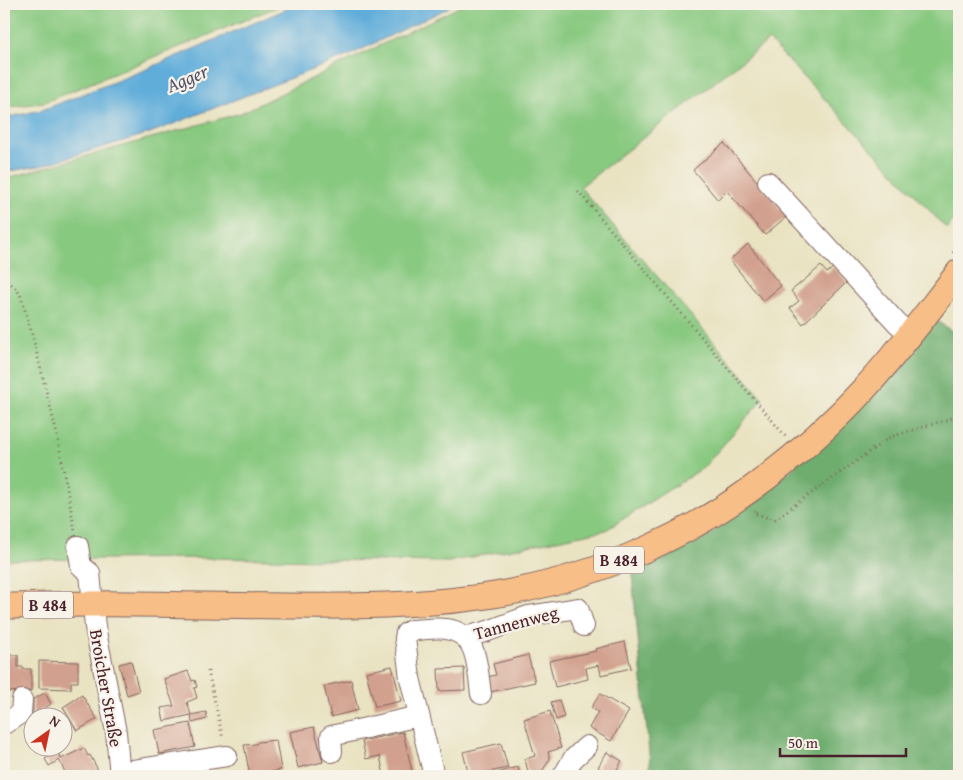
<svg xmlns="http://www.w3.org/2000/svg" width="963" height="780" font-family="'Gentium Book Plus',serif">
	<rect width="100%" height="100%" fill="#f7f3e8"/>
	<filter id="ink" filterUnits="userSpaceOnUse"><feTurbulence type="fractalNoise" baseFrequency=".02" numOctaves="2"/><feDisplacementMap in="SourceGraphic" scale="10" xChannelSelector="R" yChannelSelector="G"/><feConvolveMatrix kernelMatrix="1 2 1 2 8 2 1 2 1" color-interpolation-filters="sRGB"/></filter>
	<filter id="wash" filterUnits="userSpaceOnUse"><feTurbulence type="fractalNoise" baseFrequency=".0096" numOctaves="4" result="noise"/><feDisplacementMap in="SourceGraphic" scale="20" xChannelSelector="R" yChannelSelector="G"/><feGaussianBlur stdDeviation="1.12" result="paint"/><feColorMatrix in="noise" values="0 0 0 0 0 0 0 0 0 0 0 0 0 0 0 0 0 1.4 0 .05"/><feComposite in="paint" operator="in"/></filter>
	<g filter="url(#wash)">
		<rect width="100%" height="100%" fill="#e9e3c2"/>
		<path fill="#88c980" stroke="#697456" d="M20,4H284L45,102L4,108V14Z
			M465,4H959V213L947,229L769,40L580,187L763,399L703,468L606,530L448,562L207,558L4,560V179L241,113Z"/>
		<path fill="#6ead6e" stroke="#5c664c" d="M934,319L959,336V776H645L650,764L632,575L707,537L789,472Z"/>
		<path fill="#61adda" stroke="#566682" d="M298,4H451L448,8L350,55L150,133L40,166L4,172V118L42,110L142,71Z"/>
		<g id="blocks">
			<path fill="#d2a08e" d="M724,143L787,216L765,235L727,191L718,200L693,170Z
				M748,244L781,286L763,301L730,260Z
				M821,266L827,273L834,267L847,282L803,324L790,308L799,301L791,291Z
				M625,642L631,668L601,675L599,665L586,668L588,679L555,687L549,661L596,651L595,649Z
				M4,655H18V667H23V669H31V691L4,692Z
				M528,655L535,682L490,692L487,677L496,675L493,664Z
				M39,661L78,662V682H71V689L39,688Z
				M131,661L139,691L127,695L119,664Z
				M392,666L401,701L375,707L366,672Z
				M464,668L465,690L439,691L438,669Z
				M188,671L192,681L195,680L197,687L194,688L197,698L187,702L191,715L164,721L161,708L174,706L164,679Z
				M351,680L358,710L331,717L324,686Z
				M45,693L51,704L33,716V699Z
				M600,694L629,711L611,741L589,728L598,712L591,708Z
				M82,695L97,719L77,731L63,707Z
				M559,700L564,717L556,720L551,702Z
				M550,711L561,748L548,752L550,759L539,776H529L525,759L535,756L524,719Z
				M206,712L207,719L192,723L191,715Z
				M190,723L195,747L159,754L154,730Z
				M314,727L323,762L298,768L290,732Z
				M403,732L413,776H384L380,756L366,759L362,741Z
				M276,740L281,770L250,776L244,745L256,744L258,742Z
				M501,743L508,768L469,776L463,752Z
				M84,748L88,756L90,755L98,770H96L99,776H67L59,760L49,766L45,759L58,752L61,759Z
				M607,752L622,761L613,776H598L602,770L598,767Z
				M518,767L520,776H494L493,774Z
				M195,768L198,776H176L175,774Z"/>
		</g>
	</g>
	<g filter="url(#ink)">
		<use href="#blocks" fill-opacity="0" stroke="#826460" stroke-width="1"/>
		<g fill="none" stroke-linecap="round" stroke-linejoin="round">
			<defs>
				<path id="minor" d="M768,182L897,323L910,334
					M78,546L81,566L90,573L95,627L116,732L120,776
					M465,637L488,631L528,616L578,608L584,626
					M4,724L21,713L22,700
					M332,752L331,736L419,716
					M120,772L227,756
					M434,776L410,678L405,638L406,633L411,630C422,630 434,627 446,629C479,633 477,668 481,694
					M563,776L573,759L587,746"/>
				<path id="major" d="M4,606C33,606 61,604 90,604C128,603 166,605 203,605C299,606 399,610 494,595C583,581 678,542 751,489C791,460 830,426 864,389C898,353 928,311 959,272"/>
			</defs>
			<use href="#minor" stroke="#826460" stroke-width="22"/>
			<use href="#major" stroke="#826460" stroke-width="27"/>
			<path stroke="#826460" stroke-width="3" stroke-dasharray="1 4" stroke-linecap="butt" d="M578,191L786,437
				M953,253L959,245
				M4,277L20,293L32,334L56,430L75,531
				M756,511L754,513L774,520L890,437L959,416
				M208,671L223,739"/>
			<use href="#minor" stroke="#fff" stroke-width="20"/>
			<use href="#major" stroke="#f7be87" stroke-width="25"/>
		</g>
	</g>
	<g text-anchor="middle" stroke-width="4.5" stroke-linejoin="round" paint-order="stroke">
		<g fill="#f7f3e8" stroke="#7e5f64" stroke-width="1">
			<rect x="594" y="546.5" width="50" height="27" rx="4"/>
			<rect x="23" y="591.5" width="50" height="27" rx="4"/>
		</g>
		<g font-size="16" font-weight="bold" fill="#4a1f2b">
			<text x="619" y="566">B 484</text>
			<text x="48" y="611">B 484</text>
		</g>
		<g font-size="18" fill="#4a1f2b" stroke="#f7f3e8">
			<text transform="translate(516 623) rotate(-15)" y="6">Tannenweg</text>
			<text transform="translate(106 688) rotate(80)" y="6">Broicher Straße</text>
		</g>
		<g font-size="19" font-style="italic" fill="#525168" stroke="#f7f3e8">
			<text transform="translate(187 78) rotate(-23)" y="7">Agger</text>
		</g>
	</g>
	<rect width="963" height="780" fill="none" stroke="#f7f3e8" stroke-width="20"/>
	<g transform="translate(48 732) rotate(33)"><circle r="24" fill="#f7f3e8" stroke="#b29e9c"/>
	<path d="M0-4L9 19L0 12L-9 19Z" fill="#c8321e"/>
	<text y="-8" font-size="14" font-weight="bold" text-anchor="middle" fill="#4a1f2b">N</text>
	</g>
	<path d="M780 748v8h126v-8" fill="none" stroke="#4a1f2b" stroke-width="2.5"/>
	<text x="788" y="748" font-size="15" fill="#4a1f2b" stroke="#f7f3e8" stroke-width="4" paint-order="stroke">50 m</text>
</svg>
